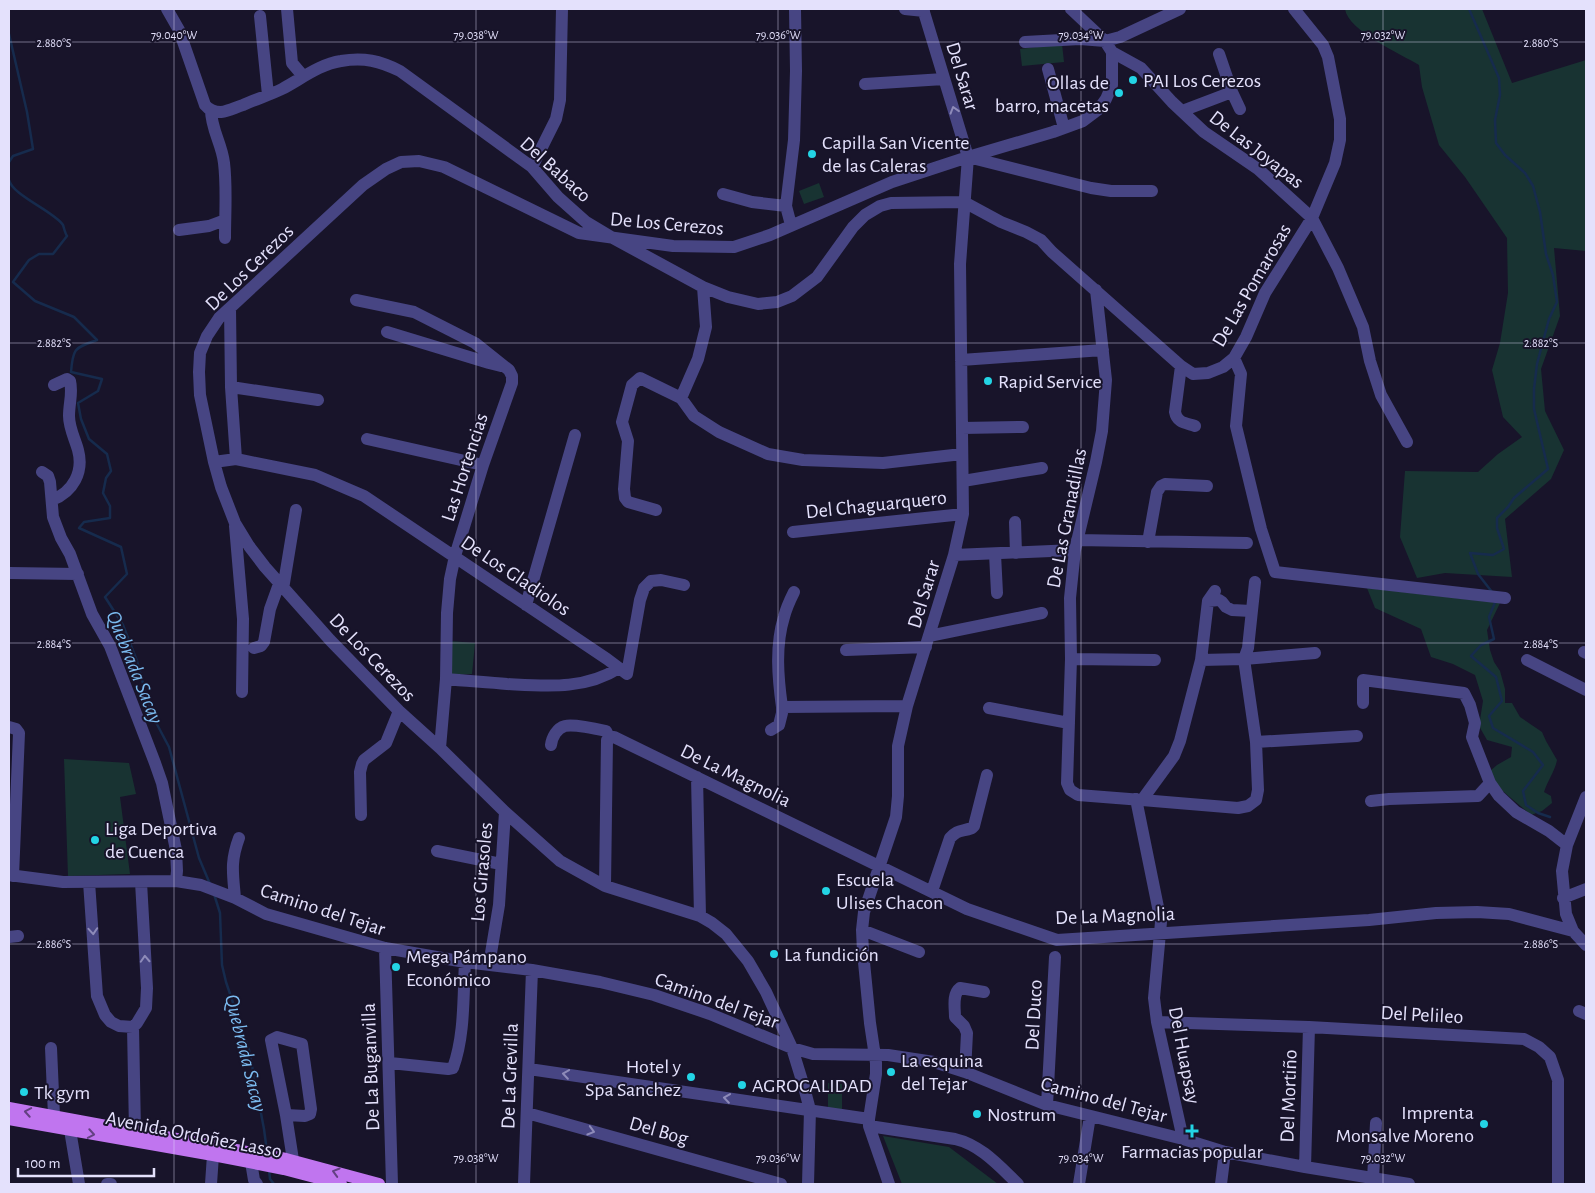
<svg xmlns="http://www.w3.org/2000/svg" width="1595" height="1193" font-family="'Alegreya Sans',sans-serif">
	<rect width="100%" height="100%" fill="#18142a"/>
	<path fill="#183332" d="M1345,9H1482L1512,83L1586,60V251L1554,248L1560,316L1541,369L1545,411L1564,450L1551,479L1505,519L1512,577L1445,573L1417,578L1400,537L1405,471L1478,472L1498,454L1522,437L1503,417L1492,370L1500,343L1508,293L1507,238L1465,177L1439,145L1422,87L1419,65C1401,54 1348,31 1345,9Z
		M1062,44L1064,62L1022,66L1020,49Z
		M819,183L824,197L804,204L799,191Z
		M1367,588L1500,603L1487,630L1490,650L1494,662L1500,671L1505,689V703H1512L1520,717L1542,732L1546,741L1557,760C1555,771 1548,780 1544,792L1551,796L1552,803L1542,811L1531,815L1498,787L1490,771L1497,765L1511,757L1512,747L1487,740L1479,726L1483,701L1475,675L1453,664L1431,657L1421,629L1375,608Z
		M450,641L475,643L472,674L450,675Z
		M64,759L129,763L136,794L120,797L130,874L68,876Z
		M828,1083L842,1084V1110L828,1109Z
		M883,1136L949,1147L998,1184H902Z"/>
	<g fill="none" stroke-linecap="round" stroke-linejoin="round">
		<path stroke="#162b4d" stroke-width="2.5" d="M1469,9L1499,78L1500,95L1495,120L1496,143L1505,155L1525,173L1533,186L1540,212L1546,254L1553,275L1557,302L1549,319L1537,364L1534,389V409L1548,469L1514,498L1508,507L1497,518V528L1504,549L1493,555L1470,553L1478,574L1492,592
			M9,34L27,112L33,149L13,156L9,162
			M9,180C12,195 55,212 63,225C64,228 65,233 67,236L53,254H39L29,260L13,282L35,301L74,317L97,340C75,348 73,347 71,372L102,379L98,391L78,403L81,419L89,439L107,454L111,471L106,478L103,493L110,506V518L84,522L79,528L121,547L127,574L105,597L123,625L137,661L151,713L169,747L199,858L210,884
			M1496,600L1489,617L1494,639L1481,645L1471,656L1496,677L1502,701L1489,716L1493,728L1533,752L1543,765L1523,791L1526,805L1538,813L1550,817
			M214,894L220,913L222,965L226,982L249,1050L264,1129L267,1152
			M269,1170L270,1179L274,1184"/>
		<path stroke="#474583" stroke-width="12" d="M167,9L179,30L205,105C209,110 214,112 221,112C229,111 236,107 243,105C256,99 270,95 282,89C301,79 320,64 341,61C364,57 380,61 400,71L532,167L558,197L586,222L611,237L703,287L728,297L758,304L777,302L792,296L817,277L853,227L865,215L880,206L891,203L964,202L1001,222L1026,232L1041,240L1052,252L1181,366L1193,374L1208,373L1223,367L1234,358L1246,337L1265,293L1312,218L1335,163L1340,140V119L1328,57L1323,45L1294,9
			M287,9L292,63L303,76
			M905,9L924,11
			M260,16L268,95
			M1025,42L1080,39L1105,41L1120,37L1180,9
			M1112,52L1141,68L1172,102L1204,132L1258,169L1312,218L1338,268L1363,327L1370,361L1381,395L1407,442
			M1219,54L1232,92L1240,109
			M1048,69L1064,128
			M865,84L944,79
			M211,110C211,129 222,144 224,163C227,187 225,213 225,238
			M1182,111L1232,92
			M968,157L1091,188L1111,191H1152
			M532,167L556,119L560,100L562,9
			M723,194L752,202L786,206
			M791,225L786,206L794,140L796,71L795,9
			M179,230L209,226L225,220
			M1096,290L1106,380L1102,431L1096,462L1075,550L1070,598L1071,659L1067,783L1070,790L1078,795L1142,800L1174,756L1180,741L1201,660L1208,601L1215,591
			M356,300L414,312L475,343L509,370L512,376V383L483,465L455,556L450,579L447,613L446,679L440,748
			M230,308L231,387L236,459
			M387,332L489,363L501,366
			M1234,358L1241,374L1236,426L1261,529L1275,572L1505,598
			M961,360L1103,350
			M1181,366L1175,412C1177,423 1186,423 1195,426
			M231,387L318,400
			M681,398L698,359L706,327L703,287
			M962,428L1023,427
			M367,439L483,465
			M214,462L236,459L315,475L364,496L607,659L627,674L640,600L644,588L651,581L661,580L684,585
			M42,472L48,476L50,482L53,517L61,538L70,554L92,614L110,646L155,763L162,783L176,850L177,871L176,881
			M963,481L1042,468
			M52,500C73,492 84,472 78,450C75,439 69,428 69,416C69,403 73,393 70,381L67,379L54,385
			M656,510L628,502L625,498L624,489L628,441L622,422L632,385L640,378L681,398L694,416L719,432L768,454L803,460L883,463L962,454
			M1015,522L1016,553
			M235,526L243,619L242,692
			M793,532L963,514
			M1077,540L1247,543
			M1148,542L1157,492L1161,486L1165,484L1207,486
			M995,554L997,593
			M954,555L1075,550
			M9,573L78,574
			M1255,582L1248,648L1244,659L1315,653
			M283,589L296,510
			M1208,601L1219,600L1222,602L1226,607L1232,610L1251,611
			M526,605L575,435
			M929,636L1042,613
			M254,648L261,646L264,642L270,609L279,584
			M846,650L926,647
			M1584,652L1586,653
			M1071,659L1155,660
			M1527,660L1586,690
			M446,679C466,681 487,682 507,684C546,686 585,690 619,668
			M1363,703V680L1464,693L1470,705L1475,723L1472,737L1490,783L1499,796L1516,812L1549,831L1567,845
			M782,707C778,678 775,646 784,617C786,609 790,600 794,592
			M989,708L1069,723
			M9,727L16,729L19,733L13,876
			M771,730L779,725L782,713V707L907,706
			M609,737H614L967,909L1057,940L1369,920L1436,913L1477,912L1509,914L1573,931
			M1256,742L1357,736
			M551,745C552,737 557,728 565,726C574,724 597,729 606,731L609,737
			M697,777L700,916
			M1586,797L1567,845L1562,871L1566,914L1573,931L1586,945
			M1136,799L1161,922L1154,998L1157,1022L1183,1139
			M1142,800L1238,808L1248,806L1256,800L1258,790L1256,742L1244,659L1201,660
			M1371,801L1389,799L1478,796L1490,783
			M361,815L360,772L362,764L364,760L386,743L399,711
			M437,851L501,864
			M9,875L63,882L176,881L201,885L235,898L266,914L385,948L465,962L532,970L600,982L654,995L710,1014L792,1048L813,1054L888,1055L934,1062L965,1072L1047,1105L1183,1139L1225,1152L1305,1167L1409,1184
			M89,882L97,996L105,1015L111,1022L119,1026L133,1027
			M605,886L607,740L609,737
			M932,891L950,838C958,829 961,832 972,828L974,826L987,775
			M235,898C233,874 230,862 239,838
			M1563,898L1586,889
			M862,930L919,952
			M9,937L18,936
			M385,948L392,1184
			M489,965L499,905L505,812
			M1579,1011L1586,1014
			M1157,1022L1309,1027L1524,1039L1539,1047L1550,1057L1558,1080V1184
			M51,1048L54,1116
			M390,1063L448,1069L453,1068C465,1035 463,996 465,962
			M529,1069L869,1119
			M965,1072L967,1033L964,1026L955,1017C955,1008 952,994 960,988L984,992
			M1047,1105L1055,957
			M527,1113L781,1184
			M286,1115L305,1116L310,1114L311,1109L302,1044L277,1037L271,1040L286,1115L293,1160
			M869,1126L955,1139C981,1145 999,1166 1018,1184
			M70,1130L79,1184
			M135,1131L133,1027L137,1023L146,1008L147,988L141,882
			M251,1162L254,1180L257,1184
			M1305,1167L1309,1027
			M1373,1179L1376,1123
			M107,1184H111
			M211,1184L213,1155
			M524,1184L532,970
			M808,1184L810,1110L804,1087L792,1048L766,992L748,961L726,934L712,923L700,916L605,886L560,861L505,812L440,748L399,711L330,640L265,567L249,546L235,523L221,487L214,462L200,395L199,372L200,353L207,336L219,318L363,185L386,169L401,162L419,161L444,167L579,233L673,246L734,247L770,235L892,182L968,157L1053,132L1083,121L1099,109L1106,99L1112,85V52L1105,41L1071,9
			M889,1184L869,1126V1119L876,1074V1063L870,1023L863,952L862,930L864,912L896,817L898,796V746L907,706L954,555L963,514L960,264L968,157L923,9
			M1079,1184L1090,1116
			M1221,1184L1225,1152"/>
		<path stroke="#c075ef" stroke-width="12" d="M9,1108L286,1159L379,1184
			M9,1119L213,1155L284,1169L341,1184"/>
	</g>
	<defs><path id="oneway-chevron" d="M-2-3.5L2.5 0L-2 3.5" fill="none" stroke-width="1.6" stroke-linecap="round" stroke-linejoin="round" transform="scale(1.25)"/></defs>
	<g stroke="#8e8bb9">
		<use href="#oneway-chevron" transform="translate(954 110) rotate(-107)"/>
		<use href="#oneway-chevron" transform="translate(93 931) rotate(86)"/>
		<use href="#oneway-chevron" transform="translate(145 959) rotate(-93)"/>
		<use href="#oneway-chevron" transform="translate(566 1074) rotate(-172)"/>
		<use href="#oneway-chevron" transform="translate(727 1098) rotate(-172)"/>
		<use href="#oneway-chevron" transform="translate(591 1131) rotate(16)"/>
	</g>
	<g stroke="#644083">
		<use href="#oneway-chevron" transform="translate(28 1112) rotate(-170)"/>
		<use href="#oneway-chevron" transform="translate(91 1134) rotate(10)"/>
		<use href="#oneway-chevron" transform="translate(336 1172) rotate(-164)"/>
	</g>
	<path fill="none" stroke="#e4e1fc" stroke-width="1" stroke-opacity="0.45" d="M174,9V1184M476,9V1184M778,9V1184M1081,9V1184M1383,9V1184M9,42H1586M9,343H1586M9,643H1586M9,944H1586"/>
	<g fill="#23d4e5" stroke="#18142a" stroke-width="2">
		<circle cx="1133" cy="80" r="5"/>
		<circle cx="1119" cy="93" r="5"/>
		<circle cx="812" cy="154" r="5"/>
		<circle cx="988" cy="381" r="5"/>
		<circle cx="95" cy="840" r="5"/>
		<circle cx="826" cy="891" r="5"/>
		<circle cx="774" cy="954" r="5"/>
		<circle cx="396" cy="967" r="5"/>
		<circle cx="891" cy="1072" r="5"/>
		<circle cx="691" cy="1077" r="5"/>
		<circle cx="742" cy="1085" r="5"/>
		<circle cx="24" cy="1092" r="5"/>
		<circle cx="977" cy="1114" r="5"/>
		<circle cx="1484" cy="1124" r="5"/>
		<path d="M1189.5 1123.5h5v5h5v5h-5v5h-5v-5h-5v-5h5z"/>
	</g>
	<g text-anchor="middle" stroke-width="4" stroke-linejoin="round" paint-order="stroke">
		<g font-size="20" fill="#e4e1fc" stroke="#18142a">
			<text transform="translate(963 76) rotate(73)" y="7">Del Sarar</text>
			<text transform="translate(1257 149) rotate(38)" y="7">De Las Joyapas</text>
			<text transform="translate(556 169) rotate(42)" y="7">Del Babaco</text>
			<text transform="translate(667 223) rotate(5)" y="7">De Los Cerezos</text>
			<text transform="translate(249 267) rotate(-44)" y="7">De Los Cerezos</text>
			<text transform="translate(1251 285) rotate(-60)" y="7">De Las Pomarosas</text>
			<text transform="translate(464 467) rotate(-72)" y="7">Las Hortencias</text>
			<text transform="translate(876 504) rotate(-6)" y="7">Del Chaguarquero</text>
			<text transform="translate(1066 518) rotate(-79)" y="7">De Las Granadillas</text>
			<text transform="translate(516 575) rotate(34)" y="7">De Los Gladiolos</text>
			<text transform="translate(923 594) rotate(-73)" y="7">Del Sarar</text>
			<text transform="translate(373 657) rotate(46)" y="7">De Los Cerezos</text>
			<text transform="translate(736 775) rotate(26)" y="7">De La Magnolia</text>
			<text transform="translate(481 872) rotate(-85)" y="7">Los Girasoles</text>
			<text transform="translate(323 909) rotate(18)" y="7">Camino del Tejar</text>
			<text transform="translate(1115 915) rotate(-2)" y="7">De La Magnolia</text>
			<text transform="translate(717 1000) rotate(20)" y="7">Camino del Tejar</text>
			<text transform="translate(1422 1014) rotate(3)" y="7">Del Pelileo</text>
			<text transform="translate(1033 1015) rotate(-87)" y="7">Del Duco</text>
			<text transform="translate(1185 1055) rotate(79)" y="7">Del Huapsay</text>
			<text transform="translate(370 1067) rotate(-92)" y="7">De La Buganvilla</text>
			<text transform="translate(509 1076) rotate(-88)" y="7">De La Grevilla</text>
			<text transform="translate(1288 1096) rotate(-88)" y="7">Del Mortiño</text>
			<text transform="translate(1104 1099) rotate(15)" y="7">Camino del Tejar</text>
			<text transform="translate(659 1130) rotate(16)" y="7">Del Bog</text>
			<text transform="translate(194 1134) rotate(11)" y="7">Avenida Ordoñez Lasso</text>
		</g>
		<g font-size="20" fill="#e4e1fc" stroke="#18142a" text-anchor="start">
			<text x="1143" y="87">PAI Los Cerezos</text>
			<text x="1109" y="89" text-anchor="end">Ollas de<tspan x="1109" dy="23">barro, macetas</tspan></text>
			<text x="822" y="149">Capilla San Vicente<tspan x="822" dy="23">de las Caleras</tspan></text>
			<text x="998" y="388">Rapid Service</text>
			<text x="105" y="835">Liga Deportiva<tspan x="105" dy="23">de Cuenca</tspan></text>
			<text x="836" y="886">Escuela<tspan x="836" dy="23">Ulises Chacon</tspan></text>
			<text x="784" y="961">La fundición</text>
			<text x="406" y="963">Mega Pámpano<tspan x="406" dy="23">Económico</tspan></text>
			<text x="901" y="1067">La esquina<tspan x="901" dy="23">del Tejar</tspan></text>
			<text x="681" y="1073" text-anchor="end">Hotel y<tspan x="681" dy="23">Spa Sanchez</tspan></text>
			<text x="752" y="1092">AGROCALIDAD</text>
			<text x="34" y="1099">Tk gym</text>
			<text x="1474" y="1119" text-anchor="end">Imprenta<tspan x="1474" dy="23">Monsalve Moreno</tspan></text>
			<text x="987" y="1121">Nostrum</text>
			<text x="1192" y="1158" text-anchor="middle">Farmacias popular</text>
		</g>
		<g font-size="21" font-style="italic" fill="#7bbbf0" stroke="#18142a">
			<text transform="translate(135 667) rotate(68)" y="7">Quebrada Sacay</text>
			<text transform="translate(246 1053) rotate(76)" y="7">Quebrada Sacay</text>
		</g>
	</g>
	<g font-size="12" text-anchor="middle" fill="#e4e1fc" stroke="#18142a" stroke-width="4" stroke-linejoin="round" paint-order="stroke">
		<text x="174" y="39">79.040°W</text>
		<text x="476" y="39">79.038°W</text>
		<text x="778" y="39">79.036°W</text>
		<text x="1081" y="39">79.034°W</text>
		<text x="1383" y="39">79.032°W</text>
		<text x="54" y="47">2.880°S</text>
		<text x="1541" y="47">2.880°S</text>
		<text x="54" y="347">2.882°S</text>
		<text x="1541" y="347">2.882°S</text>
		<text x="54" y="648">2.884°S</text>
		<text x="1541" y="648">2.884°S</text>
		<text x="54" y="948">2.886°S</text>
		<text x="1541" y="948">2.886°S</text>
		<text x="476" y="1162">79.038°W</text>
		<text x="778" y="1162">79.036°W</text>
		<text x="1081" y="1162">79.034°W</text>
		<text x="1383" y="1162">79.032°W</text>
	</g>
	<rect width="1595" height="1193" fill="none" stroke="#e4e1fc" stroke-width="20"/>
	<path d="M18 1168v8h136v-8" fill="none" stroke="#e4e1fc" stroke-width="2.5"/>
	<text x="25" y="1168" font-size="15" fill="#e4e1fc" stroke="#18142a" stroke-width="4" paint-order="stroke">100 m</text>
</svg>
